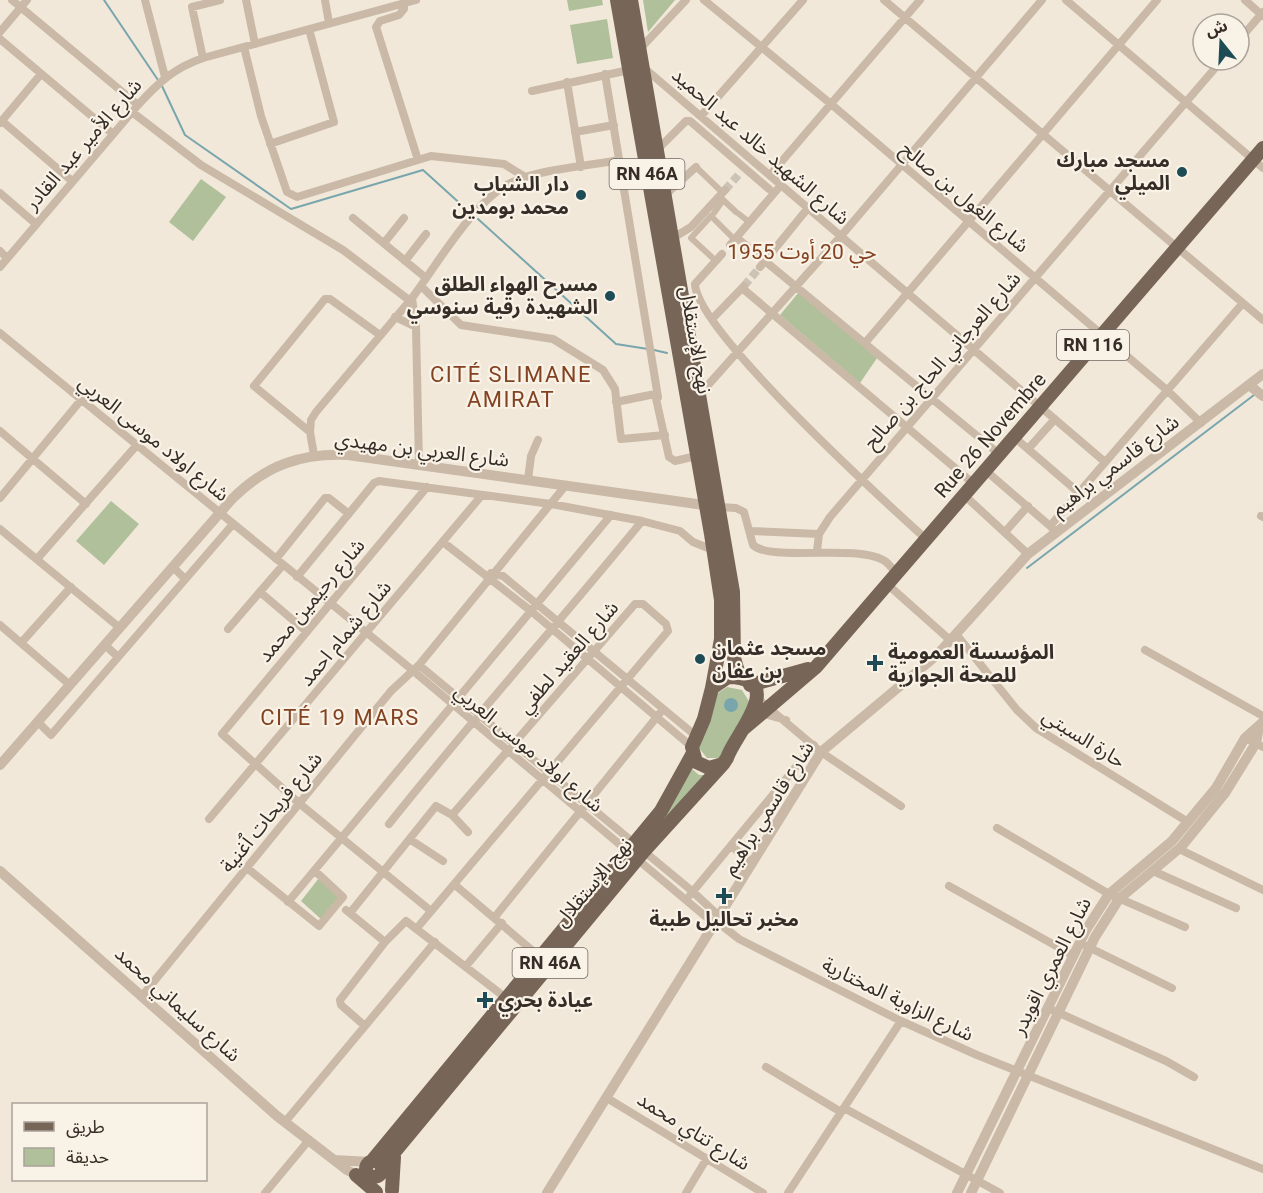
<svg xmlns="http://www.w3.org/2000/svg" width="1263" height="1193" font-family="Roboto,'Noto Sans Arabic',sans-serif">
	<rect width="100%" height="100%" fill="#f1e8da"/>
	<path fill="#afc09a" d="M567,0H602L603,5L569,11Z
		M643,0H675L648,32Z
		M607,19L613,58L577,64L570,25Z
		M201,179L226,197L193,241L169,222Z
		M799,292L877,358L860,383L780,315Z
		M111,501L139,524L104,565L76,541Z
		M727,687L742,690L750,703L723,755L718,758H707L699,748L715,695Z
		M692,769L699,775H707L646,844Z
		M319,878L341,898L322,920L301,901Z"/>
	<path fill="#79a6ad" d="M724 705a7 7 0 1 1 14 0a7 7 0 1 1-14 0Z"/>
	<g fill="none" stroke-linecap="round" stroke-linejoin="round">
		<path stroke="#79a6ad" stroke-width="2" d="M104,0L162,86L185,135L291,209L423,170L465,208
			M478,219L616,344L648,349
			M654,350L667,353
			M1027,568L1254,395"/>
		<path stroke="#cbc3b6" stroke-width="8" stroke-dasharray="8 4" stroke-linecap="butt" d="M725,190L741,172
			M744,286L760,267"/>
		<path stroke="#c9b9a6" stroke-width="6" d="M696,167L723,193
			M720,197L736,212
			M714,213L723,200
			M739,214L749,222
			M716,261L691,238L711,216L735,240"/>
		<path stroke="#c9b9a6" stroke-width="8" d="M12,0L138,105
			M145,0L165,77
			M246,0L255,44
			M325,0L329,23
			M704,0L831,104L1168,391L1201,423
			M884,0L1263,320
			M1066,0L1263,168
			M1245,0L1263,16
			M404,3V9L399,15L380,21L376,27L418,160
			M0,32L27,0
			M0,39L113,134
			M1239,40L1263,12
			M244,47L261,116L287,192L297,197L431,156L504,164L525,177
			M637,52L686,0
			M203,58L192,7L220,0
			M605,74L658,397
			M567,82L581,167
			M532,91L643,67L1105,462
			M132,112L201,165L343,250L409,300
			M701,116L803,0
			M2,121L72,181
			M0,123L41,74
			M575,132L614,125
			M270,144L334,122L309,29
			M657,150L686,121H690L769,189
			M770,175L920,0
			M0,193L36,224
			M665,195L696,167
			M353,218L426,278
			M673,238L691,227L725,190
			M737,238L999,454
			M384,243L404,218
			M730,245L781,185
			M0,251L7,258
			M722,254L695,284C697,331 884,501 926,539
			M405,261L426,234
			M0,267L138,105C158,83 174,68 203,58L416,0
			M760,267L808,208
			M421,286L461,325L553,339L603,370L615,389L621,439L665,435
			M742,288L974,484
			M412,298C437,265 476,196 515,181C542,169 588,166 619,160
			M395,317L416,327
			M712,319L744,286
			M0,333L405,664L718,927
			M865,343L1157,0
			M700,394L841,236L1042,0
			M616,402L655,394L669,457L675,461L696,456
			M0,431L86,504
			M310,432L311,420L316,412L412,298L416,327L419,465
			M1014,437L1078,492
			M1028,449L1055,419
			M314,455L310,432L254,386L325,299H330L380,335
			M985,470L1050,526
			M528,480L531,456L538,440
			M427,487L222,734L300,804L431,911
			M964,495L1028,554
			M0,498L81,400
			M719,507L736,508L744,512L753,545C771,562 854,544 883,560C888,562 892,569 897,573
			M1261,516L1263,517
			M0,529L120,628
			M750,531L819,534
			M1005,532L1028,506
			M1056,532L1050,526L1243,303
			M443,542L531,611L692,747
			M817,551L819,534L830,517L1222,60
			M37,559L136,446
			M276,559L325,498H329L349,514
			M173,567L185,579
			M491,573L503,576L696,736
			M297,577L374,483L379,481L551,504L642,521L680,531L693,542L713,550
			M887,584L950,640
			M260,592L307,632
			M0,625L70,685
			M228,629L283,565
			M956,634L1017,710L1036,728L1188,822
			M21,643L71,587
			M105,645L118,657
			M1145,650L1263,716
			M419,665L692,891L721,918L725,928L739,939L901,1021L977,1055L1263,1169
			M757,698L821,752L901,806
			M764,714L786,720
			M38,722L51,735L233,524
			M1245,738L1263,747
			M209,819L482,495
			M389,824C471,721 559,623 642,521
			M997,828L1109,894L1185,927
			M411,840L443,861
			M731,846L753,863
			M1179,849L1263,890
			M247,868L319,926L343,897L315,871
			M1153,871L1236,908
			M455,885L540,957
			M949,886L1074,956
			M690,895L814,745
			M288,902L611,515
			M346,910L385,942
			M350,913L436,806L452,815L468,832
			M494,918L660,713
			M417,928L668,631L666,624L643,604H635L452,815
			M1086,946L1172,988
			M466,966L502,923
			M142,996L391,691L419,665L566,485
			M1048,1008L1166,1061L1194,1077
			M365,1026L341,1005L340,1000L385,942L406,921L510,1001
			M766,1067L841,1112
			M607,1098L763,1193
			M844,1108L1000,1193
			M285,1122L435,942
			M265,1193L309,1140
			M686,1193L707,1158
			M788,1193L901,1021"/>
		<path stroke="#c9b9a6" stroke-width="10" d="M1249,385L1263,396
			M0,765L232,499C266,465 301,453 348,455L711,506
			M0,871L277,1116L347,1170L356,1175L367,1172
			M334,1160L370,1162
			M547,1193L821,752L937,655L1028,554L1263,374
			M957,1193L1086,930L1109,894L1172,841L1216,788L1245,738L1263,722
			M971,1193L1095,937L1119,899L1181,847L1225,793L1256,743L1259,727"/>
		<path stroke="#776558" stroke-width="14" d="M617,0L711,534L721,600V639L712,688
			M631,0L733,592L734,658L740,678
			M728,677C790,678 734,735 727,758L723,764L709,768L696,762L692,747L704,719L712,688Z
			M750,685L808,669
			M742,730L816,667L1263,148
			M366 1169a8 8 0 1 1 16 0a8 8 0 1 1-16 0Z
			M372,1161L661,811L692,755
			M382,1167L644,851L723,764
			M356,1175L376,1192
			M392,1190L394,1157"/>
	</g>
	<g fill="#1d4c56" stroke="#f9f2e6" stroke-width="2">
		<circle cx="1182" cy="172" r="6"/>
		<circle cx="581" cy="195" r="6"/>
		<circle cx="610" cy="296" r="6"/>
		<circle cx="700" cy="659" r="6"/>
		<path d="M872 654h6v6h6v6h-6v6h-6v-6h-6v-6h6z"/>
		<path d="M721 887h6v6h6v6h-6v6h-6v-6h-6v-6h6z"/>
		<path d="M482 991h6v6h6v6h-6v6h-6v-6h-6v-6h6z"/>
	</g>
	<g text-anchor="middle" stroke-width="4.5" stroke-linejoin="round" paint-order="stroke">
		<g fill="#f9f2e6" stroke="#706860" stroke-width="1.5">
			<rect x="609.5" y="159" width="75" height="30" rx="4.5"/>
			<rect x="1057" y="330" width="72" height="30" rx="4.5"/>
			<rect x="512.5" y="948" width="75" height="30" rx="4.5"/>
		</g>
		<g font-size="18" font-weight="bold" fill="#352d27">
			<text x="647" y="180">RN 46A</text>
			<text x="1093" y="351">RN 116</text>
			<text x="550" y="969">RN 46A</text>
		</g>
		<g font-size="20" fill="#352d27" stroke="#f9f2e6">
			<text transform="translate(83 144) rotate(-49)" y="7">شارع الأمير عبد القادر</text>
			<text transform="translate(761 146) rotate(41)" y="7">شارع الشهيد خالد عبد الحميد</text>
			<text transform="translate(965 197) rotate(40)" y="7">شارع الغول بن صالح</text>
			<text transform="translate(696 340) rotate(80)" y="7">نهج الإستقلال</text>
			<text transform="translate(942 360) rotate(-49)" y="7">شارع العرجاني الحاج بن صالح</text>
			<text transform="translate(990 435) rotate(-49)" y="7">Rue 26 Novembre</text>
			<text transform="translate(154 438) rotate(39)" y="7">شارع اولاد موسى العربي</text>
			<text transform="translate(422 449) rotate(7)" y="7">شارع العربي بن مهيدي</text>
			<text transform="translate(1115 465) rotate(-37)" y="7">شارع قاسمي براهيم</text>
			<text transform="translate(311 600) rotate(-50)" y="7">شارع رحيمين محمد</text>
			<text transform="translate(345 633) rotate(-50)" y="7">شارع شمام احمد</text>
			<text transform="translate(568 657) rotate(-49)" y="7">شارع العقيد لطفي</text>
			<text transform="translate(1084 738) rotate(32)" y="7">حارة السبتي</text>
			<text transform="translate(529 748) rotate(40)" y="7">شارع اولاد موسى العربي</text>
			<text transform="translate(768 808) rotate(-58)" y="7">شارع قاسمي براهيم</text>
			<text transform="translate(271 812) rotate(-51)" y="7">شارع فريحات ٱغنية</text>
			<text transform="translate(593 882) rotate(-50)" y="7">نهج الإستقلال</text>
			<text transform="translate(1051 966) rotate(-63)" y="7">شارع العمري اقويدر</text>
			<text transform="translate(898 999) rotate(26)" y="7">شارع الزاوية المختارية</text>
			<text transform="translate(178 1004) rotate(42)" y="7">شارع سليماني محمد</text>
			<text transform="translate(694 1131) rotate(32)" y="7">شارع تتاي محمد</text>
		</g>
		<g font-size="20" font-weight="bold" fill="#352d27" stroke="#f9f2e6" text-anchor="end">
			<text x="1170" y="167">مسجد مبارك<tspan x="1170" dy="23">الميلي</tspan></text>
			<text x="569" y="191">دار الشباب<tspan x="569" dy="23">محمد بومدين</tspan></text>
			<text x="598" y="291">مسرح الهواء الطلق<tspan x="598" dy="23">الشهيدة رقية سنوسي</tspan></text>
			<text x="712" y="655" text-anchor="start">مسجد عثمان<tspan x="712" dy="23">بن عفان</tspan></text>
			<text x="888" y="659" text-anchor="start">المؤسسة العمومية<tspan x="888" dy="23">للصحة الجوارية</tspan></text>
			<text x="724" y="926" text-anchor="middle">مخبر تحاليل طبية</text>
			<text x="498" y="1007" text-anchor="start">عيادة بحري</text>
		</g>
		<g font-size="21" fill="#834221" stroke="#f9f2e6">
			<text x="802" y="259">حي 20 أوت 1955</text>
		</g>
		<g font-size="22" letter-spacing="1.5" fill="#834221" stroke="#f9f2e6">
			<text x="511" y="382">CITÉ SLIMANE<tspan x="511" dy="25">AMIRAT</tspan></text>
			<text x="340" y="725">CITÉ 19 MARS</text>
		</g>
	</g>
	<rect x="12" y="1103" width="195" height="78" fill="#f9f2e6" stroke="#aba39a" stroke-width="1.5"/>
	<rect x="24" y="1122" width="30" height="9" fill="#776558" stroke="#aba39a" stroke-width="1.5"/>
	<text x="66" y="1133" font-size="18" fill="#352d27">طريق</text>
	<rect x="24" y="1148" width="30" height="18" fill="#afc09a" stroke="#aba39a" stroke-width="1.5"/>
	<text x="66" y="1163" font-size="18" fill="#352d27">حديقة</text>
	<g transform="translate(1221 42) rotate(342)"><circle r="28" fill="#f9f2e6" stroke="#aba39a" stroke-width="1.5"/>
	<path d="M0-4.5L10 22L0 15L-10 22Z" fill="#1d4c56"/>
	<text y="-9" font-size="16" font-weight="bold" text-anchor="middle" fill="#352d27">ش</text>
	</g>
</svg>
